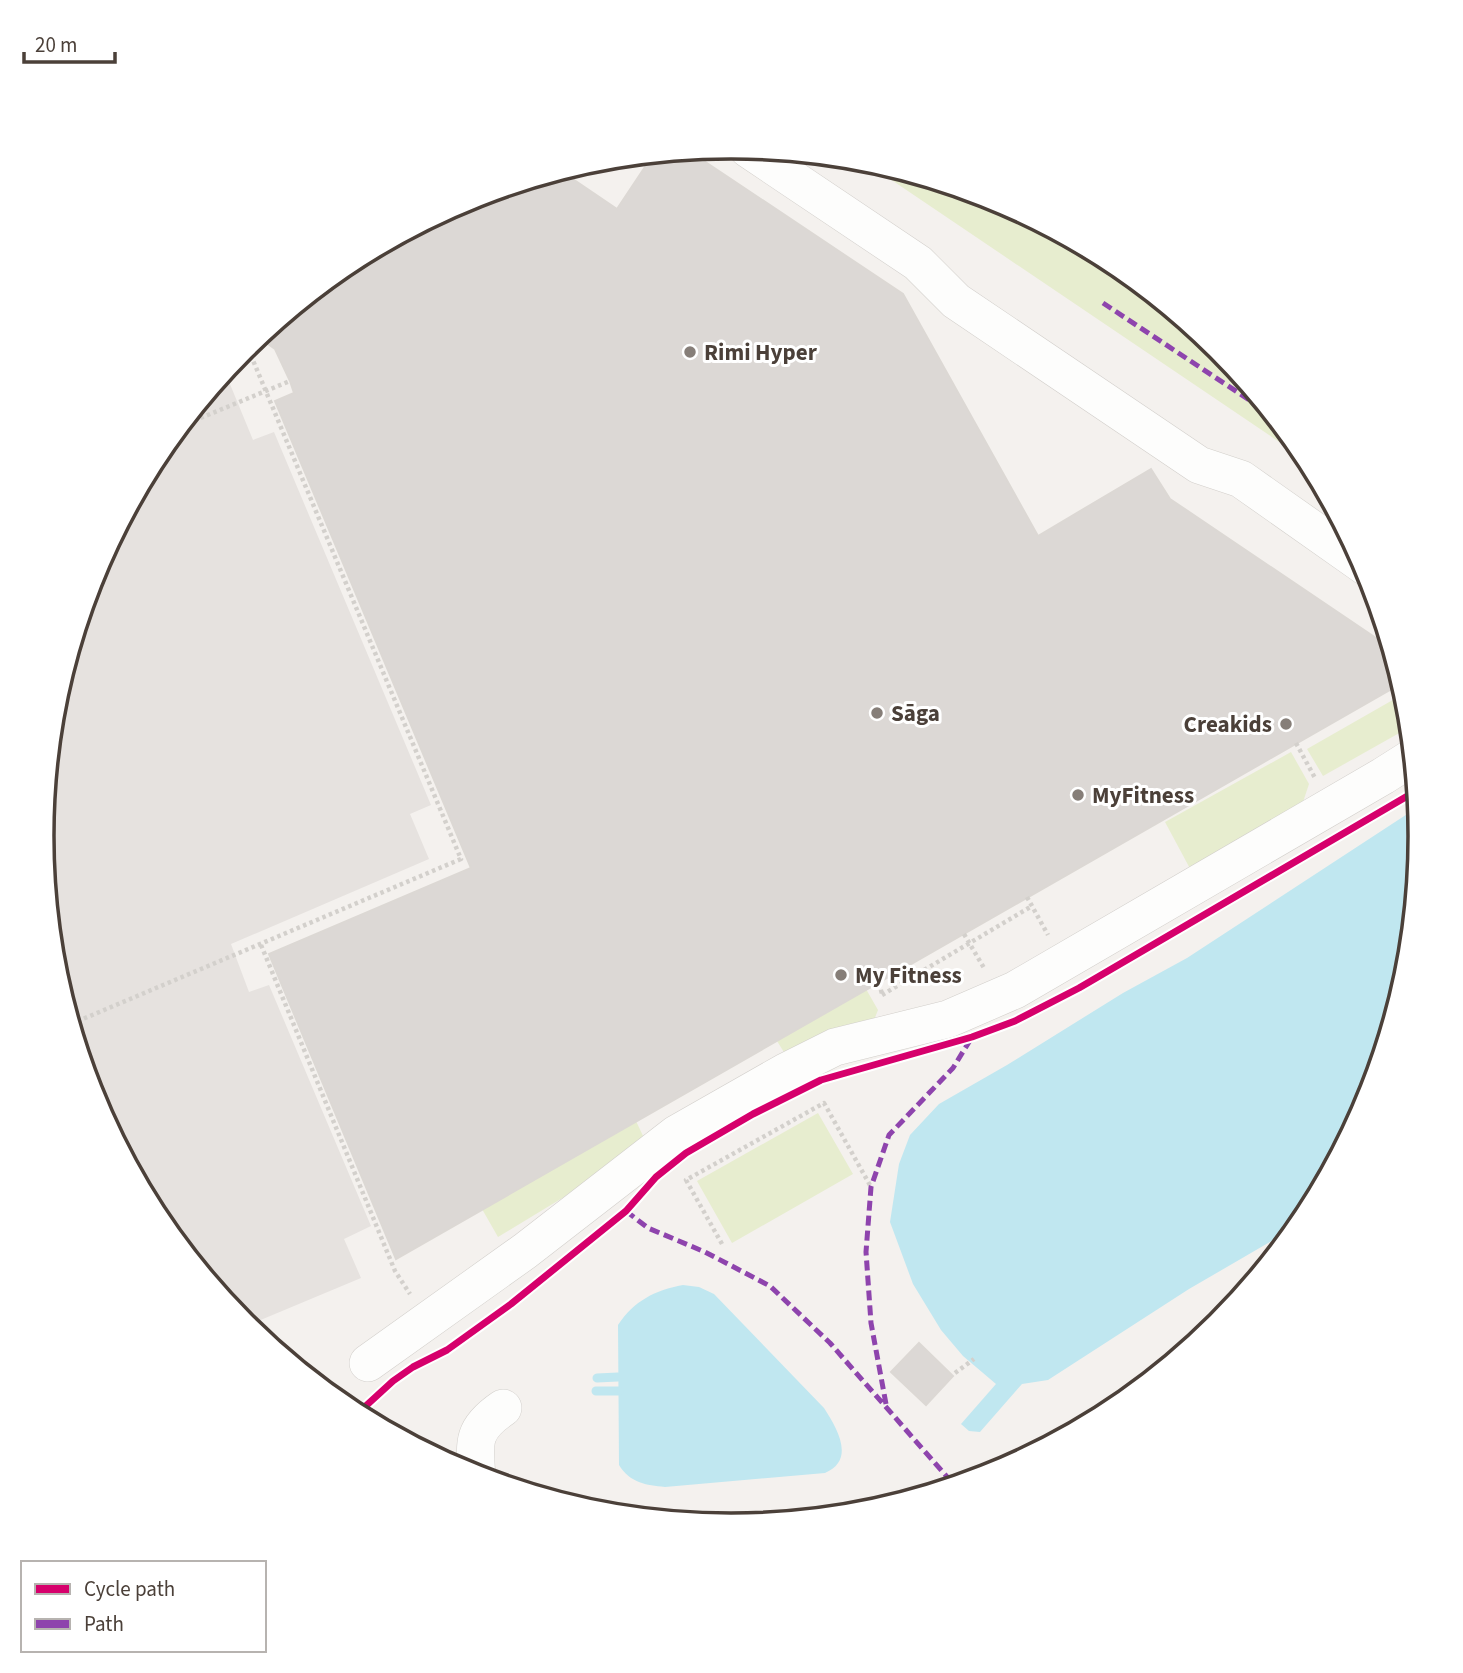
<svg xmlns="http://www.w3.org/2000/svg" width="1463" height="1673" font-family="'Source Sans 3',sans-serif">
	<rect width="100%" height="100%" fill="#f4f1ee"/>
	<path fill="#e7edcf" d="M862,160L996,200L1115,263L1219,349L1309,462Z
		M1405,693L1410,727L1323,776L1307,749Z
		M1291,752L1309,784L1299,814L1194,876L1165,822Z
		M866,989L878,1010L874,1020L787,1057L777,1041Z
		M818,1113L853,1174L732,1243L697,1181Z
		M636,1121L644,1138L564,1197L498,1237L482,1209Z"/>
	<path fill="#e6e2df" d="M225,372L253,440L274,432L431,805L410,814L429,859L231,944L249,992L269,985L371,1226L344,1239L361,1278L246,1326L158,1219L94,1100L55,971L42,836L55,702L95,572L158,453Z"/>
	<path fill="#c0e7f0" d="M1418,807L1421,837L1408,971L1368,1101L1305,1220L1301,1224L1189,1289L1048,1380L1022,1384L980,1432L969,1431L961,1424L996,1384L963,1356L941,1330L913,1284L890,1222L899,1164L910,1135L939,1104L1007,1065L1123,993L1187,958Z
		M683,1285L699,1287L714,1294L824,1408C837,1428 856,1460 825,1473L665,1487C646,1485 630,1483 619,1465L618,1325C634,1301 655,1290 683,1285Z"/>
	<g fill="none" stroke-linecap="round" stroke-linejoin="round">
		<path stroke="#c0e7f0" stroke-width="9" d="M597,1378L618,1377
			M596,1391H619"/>
	</g>
	<path fill="#dcd8d5" stroke="#dcd8d4" stroke-width="2" d="M689,151L903,294L1038,536L1151,469L1170,499L1392,649L1402,683L396,1259L269,954L471,868L275,401L294,393L290,381L275,349L258,337L349,263L468,199L561,171L617,209L653,155Z
		M919,1343L953,1376L926,1405L891,1372Z"/>
	<g fill="none" stroke-linecap="round" stroke-linejoin="round">
		<defs>
			<path id="minor" d="M748,149L918,263L956,301L1199,465L1241,479L1366,567
				M368,1363L525,1251L676,1134L785,1072L835,1047L948,1019L1015,990L1383,776L1413,757
				M477,1476C474,1442 472,1429 503,1408"/>
		</defs>
		<use href="#minor" stroke="#d2cfcb" stroke-width="38"/>
		<path stroke="#d3d0cc" stroke-width="4.5" stroke-dasharray="3.5 3.5" stroke-linecap="butt" d="M181,426L290,381
			M1296,743L1315,778
			M1027,897L1048,935
			M964,934L984,968
			M261,945L395,1271L410,1294
			M879,983L882,994
			M882,995L1032,906
			M71,1024L461,859L247,346
			M722,1244L686,1180L824,1103L871,1187
			M955,1373L974,1359"/>
		<use href="#minor" stroke="#fdfdfc" stroke-width="37"/>
		<path stroke="#8e44ad" stroke-width="5" stroke-dasharray="10 5" stroke-linecap="butt" d="M1103,303L1275,417
			M626,1211L648,1228L705,1252L770,1286L830,1343L955,1486
			M886,1404L871,1323L866,1252L871,1187L889,1135L953,1068L972,1037
			M952,1482L1080,1428"/>
		<defs>
			<path id="cycleway" d="M357,1414L393,1381L413,1367L447,1350L511,1304L626,1211L656,1177L686,1153L753,1114L821,1080L972,1037L1015,1021L1079,988L1416,791"/>
		</defs>
		<use href="#cycleway" stroke="#fff" stroke-width="11"/>
		<use href="#cycleway" stroke="#d6006c" stroke-width="7"/>
	</g>
	<g fill="#867e78" stroke="#fff" stroke-width="2.5">
		<circle cx="690" cy="352" r="7"/>
		<circle cx="877" cy="713" r="7"/>
		<circle cx="1286" cy="724" r="7"/>
		<circle cx="1078" cy="795" r="7"/>
		<circle cx="841" cy="975" r="7"/>
	</g>
	<g text-anchor="middle" stroke-width="6" stroke-linejoin="round" paint-order="stroke">
		<g font-size="23" font-weight="bold" fill="#4b4039" stroke="#fff" text-anchor="start">
			<text x="704" y="360">Rimi Hyper</text>
			<text x="891" y="721">Sāga</text>
			<text x="1272" y="732" text-anchor="end">Creakids</text>
			<text x="1092" y="803">MyFitness</text>
			<text x="855" y="983">My Fitness</text>
		</g>
	</g>
	<path d="M0 0H1463V1673H0ZM54 836a677 677 0 1 1 1354 0a677 677 0 1 1-1354 0Z" fill="#fff" fill-rule="evenodd"/>
	<path fill="none" stroke="#4b4039" stroke-width="3.5" d="M54 836a677 677 0 1 1 1354 0a677 677 0 1 1-1354 0Z"/>
	<rect x="21" y="1561" width="245" height="91" fill="#ffffff" stroke="#b7b3b0" stroke-width="2"/>
	<rect x="35" y="1584" width="35" height="10" fill="#d6006c" stroke="#b7b3b0" stroke-width="2"/>
	<text x="84" y="1596" font-size="21" fill="#4b4039">Cycle path</text>
	<rect x="35" y="1619" width="35" height="10" fill="#8e44ad" stroke="#b7b3b0" stroke-width="2"/>
	<text x="84" y="1631" font-size="21" fill="#4b4039">Path</text>
	<path d="M24 52v10h91v-10" fill="none" stroke="#4b4039" stroke-width="3.5"/>
	<text x="35" y="52" font-size="21" fill="#4b4039" stroke="#ffffff" stroke-width="5" paint-order="stroke">20 m</text>
</svg>
